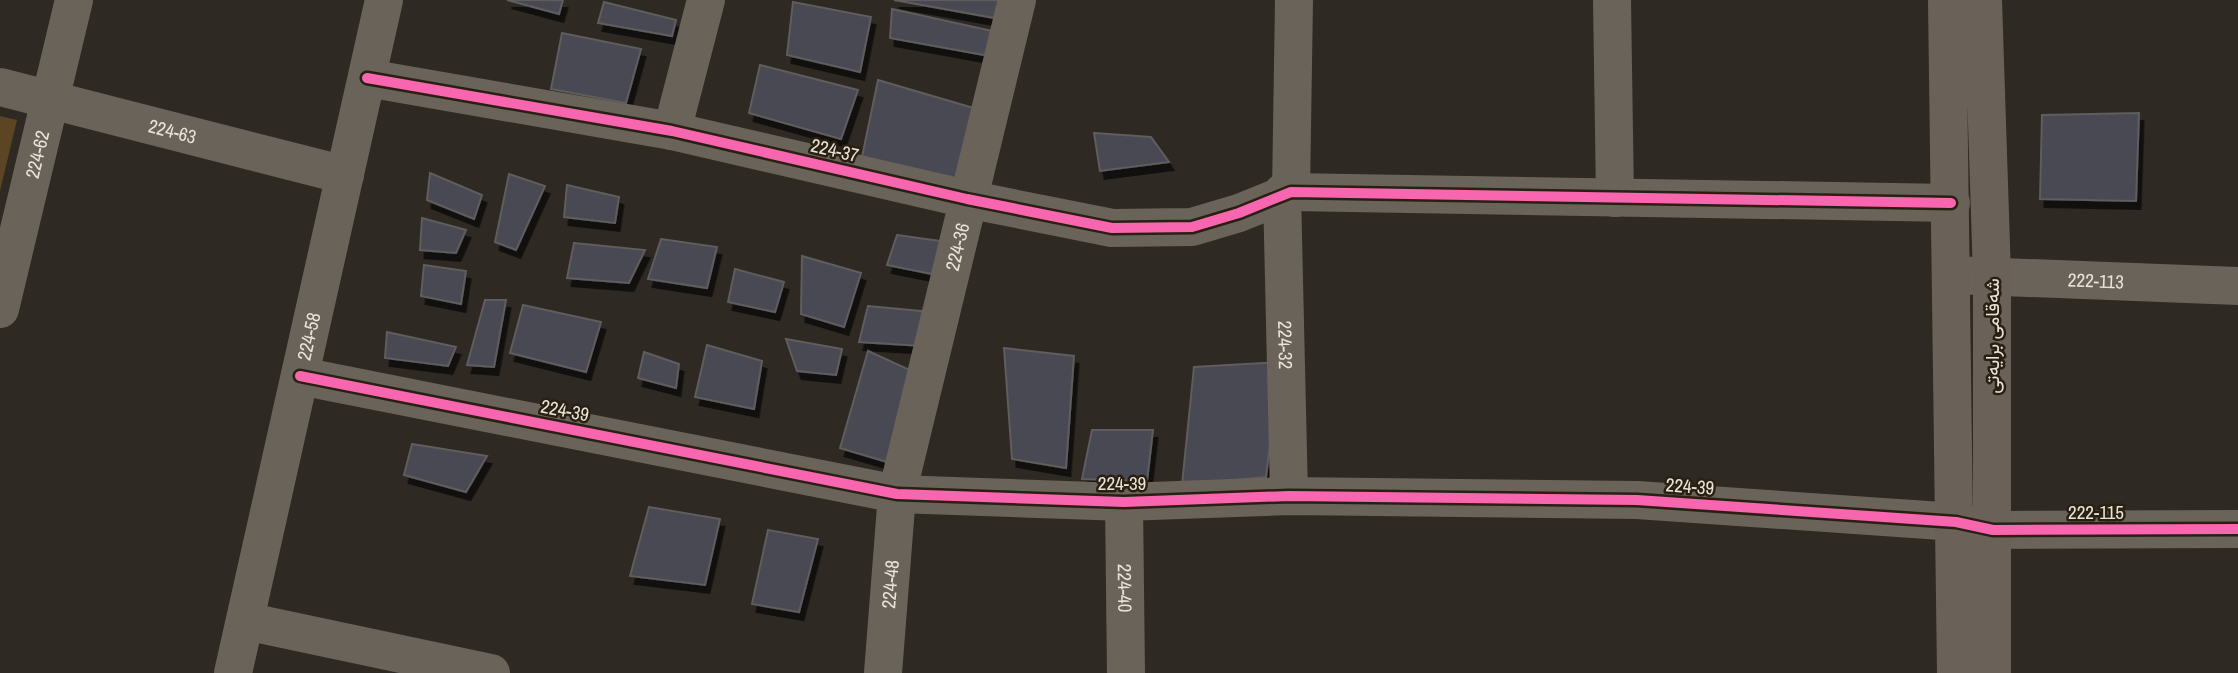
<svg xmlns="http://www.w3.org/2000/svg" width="2238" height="673" font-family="'Archivo Narrow',Vazirmatn,sans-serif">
	<defs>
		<filter id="shadow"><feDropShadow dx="4.5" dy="8" stdDeviation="0" flood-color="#0009"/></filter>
	</defs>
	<rect width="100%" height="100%" fill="#2e2922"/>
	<path fill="#5b4524" d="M0,116L17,120L0,191Z"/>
	<path fill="#494952" stroke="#5e5d5d" stroke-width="2" filter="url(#shadow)" d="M507,0H563L559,14Z
		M894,0H1004L1000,19Z
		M604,2L676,20L672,36L598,23Z
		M793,2L871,17L860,72L787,55Z
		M892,9L997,32L995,57L890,38Z
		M562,33L641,49L626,103L551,89Z
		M760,65L858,90L841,139L749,113Z
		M878,80L987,112L960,180L862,157Z
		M2139,113L2136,201L2040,199L2042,115Z
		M1094,133L1151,137L1169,162L1100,171Z
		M430,173L482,195L474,219L427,200Z
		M509,174L545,186L516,250L495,242Z
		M567,185L619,197L615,223L564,217Z
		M422,218L466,230L456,253L420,250Z
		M897,235L948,242L937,275L887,265Z
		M661,239L717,247L707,288L648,279Z
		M574,243L645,250L629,283L567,278Z
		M802,256L861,273L844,327L801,314Z
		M424,265L466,271L461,304L421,296Z
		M735,269L784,282L775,312L728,302Z
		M485,300H506L494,367L467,365Z
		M523,305L601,322L586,372L510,353Z
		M868,306L931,312L923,346L859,342Z
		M387,332L456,347L448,366L385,358Z
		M786,339L842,349L836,375L797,371Z
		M707,345L762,361L754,409L695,397Z
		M1004,348L1074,356L1066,468L1012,459Z
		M868,351L912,371L887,462L840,448Z
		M644,352L679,364L676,388L638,378Z
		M1280,362L1266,477L1182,485L1194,367Z
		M1092,430H1153L1147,481L1082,479Z
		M412,444L487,456L466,492L404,475Z
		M649,507L720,519L705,585L630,576Z
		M768,530L818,539L799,612L752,604Z"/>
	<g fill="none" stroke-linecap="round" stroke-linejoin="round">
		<g stroke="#69635a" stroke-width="38">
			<path d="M1612,0L1615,198"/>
			<path d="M367,78L672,131L967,199L1112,228L1192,227L1239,213L1291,192L1951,203"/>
			<path id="s1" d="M0,87L345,175"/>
			<path d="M672,131L706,0"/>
			<path d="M1291,192L1294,0"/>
			<path id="s2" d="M1282,193L1289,496"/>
			<path id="s3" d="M1952,275L2238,286"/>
			<path id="s4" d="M0,309L74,0"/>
			<path d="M300,376L897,494L1124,502L1289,496L1637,500L1956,522L1993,530L2238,529"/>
			<path id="s5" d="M1124,502L1126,673"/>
			<path d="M245,621L491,673"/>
			<path id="s6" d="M233,673L384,0"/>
			<path id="s7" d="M883,673L897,494L1017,0"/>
		</g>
		<path stroke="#6a6258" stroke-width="38" d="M1947,0L1956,673
			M1983,0L1992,276V673"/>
		<defs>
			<path id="cycleway" d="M367,78L672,131L967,199L1112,228L1192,227L1239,213L1291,192L1951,203
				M300,376L897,494L1124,502L1289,496L1637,500L1956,522L1993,530L2238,529"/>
		</defs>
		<use href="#cycleway" stroke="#2a2012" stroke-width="15"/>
		<use href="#cycleway" stroke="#f766af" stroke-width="10"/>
	</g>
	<g text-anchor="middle" stroke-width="5" stroke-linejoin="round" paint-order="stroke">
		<g font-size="19" fill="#e8e2d8" stroke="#2a2012">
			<text dy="7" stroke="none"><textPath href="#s1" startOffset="178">224-63</textPath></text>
			<text transform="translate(835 150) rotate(13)" y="7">224-37</text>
			<text dy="7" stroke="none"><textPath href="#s4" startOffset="159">224-62</textPath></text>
			<text dy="7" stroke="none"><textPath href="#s7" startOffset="434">224-36</textPath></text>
			<text dy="7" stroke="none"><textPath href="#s3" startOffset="144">222-113</textPath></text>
			<text transform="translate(1992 336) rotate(-90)" y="7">شەقامی برایەتی</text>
			<text dy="7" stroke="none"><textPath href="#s6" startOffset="345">224-58</textPath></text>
			<text dy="7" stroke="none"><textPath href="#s2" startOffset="152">224-32</textPath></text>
			<text transform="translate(565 410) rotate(11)" y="7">224-39</text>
			<text x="1122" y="490">224-39</text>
			<text transform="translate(1690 486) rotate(4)" y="7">224-39</text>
			<text x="2096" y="519">222-115</text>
			<text dy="7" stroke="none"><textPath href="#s7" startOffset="89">224-48</textPath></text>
			<text dy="7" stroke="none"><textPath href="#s5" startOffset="86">224-40</textPath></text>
		</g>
	</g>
</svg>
